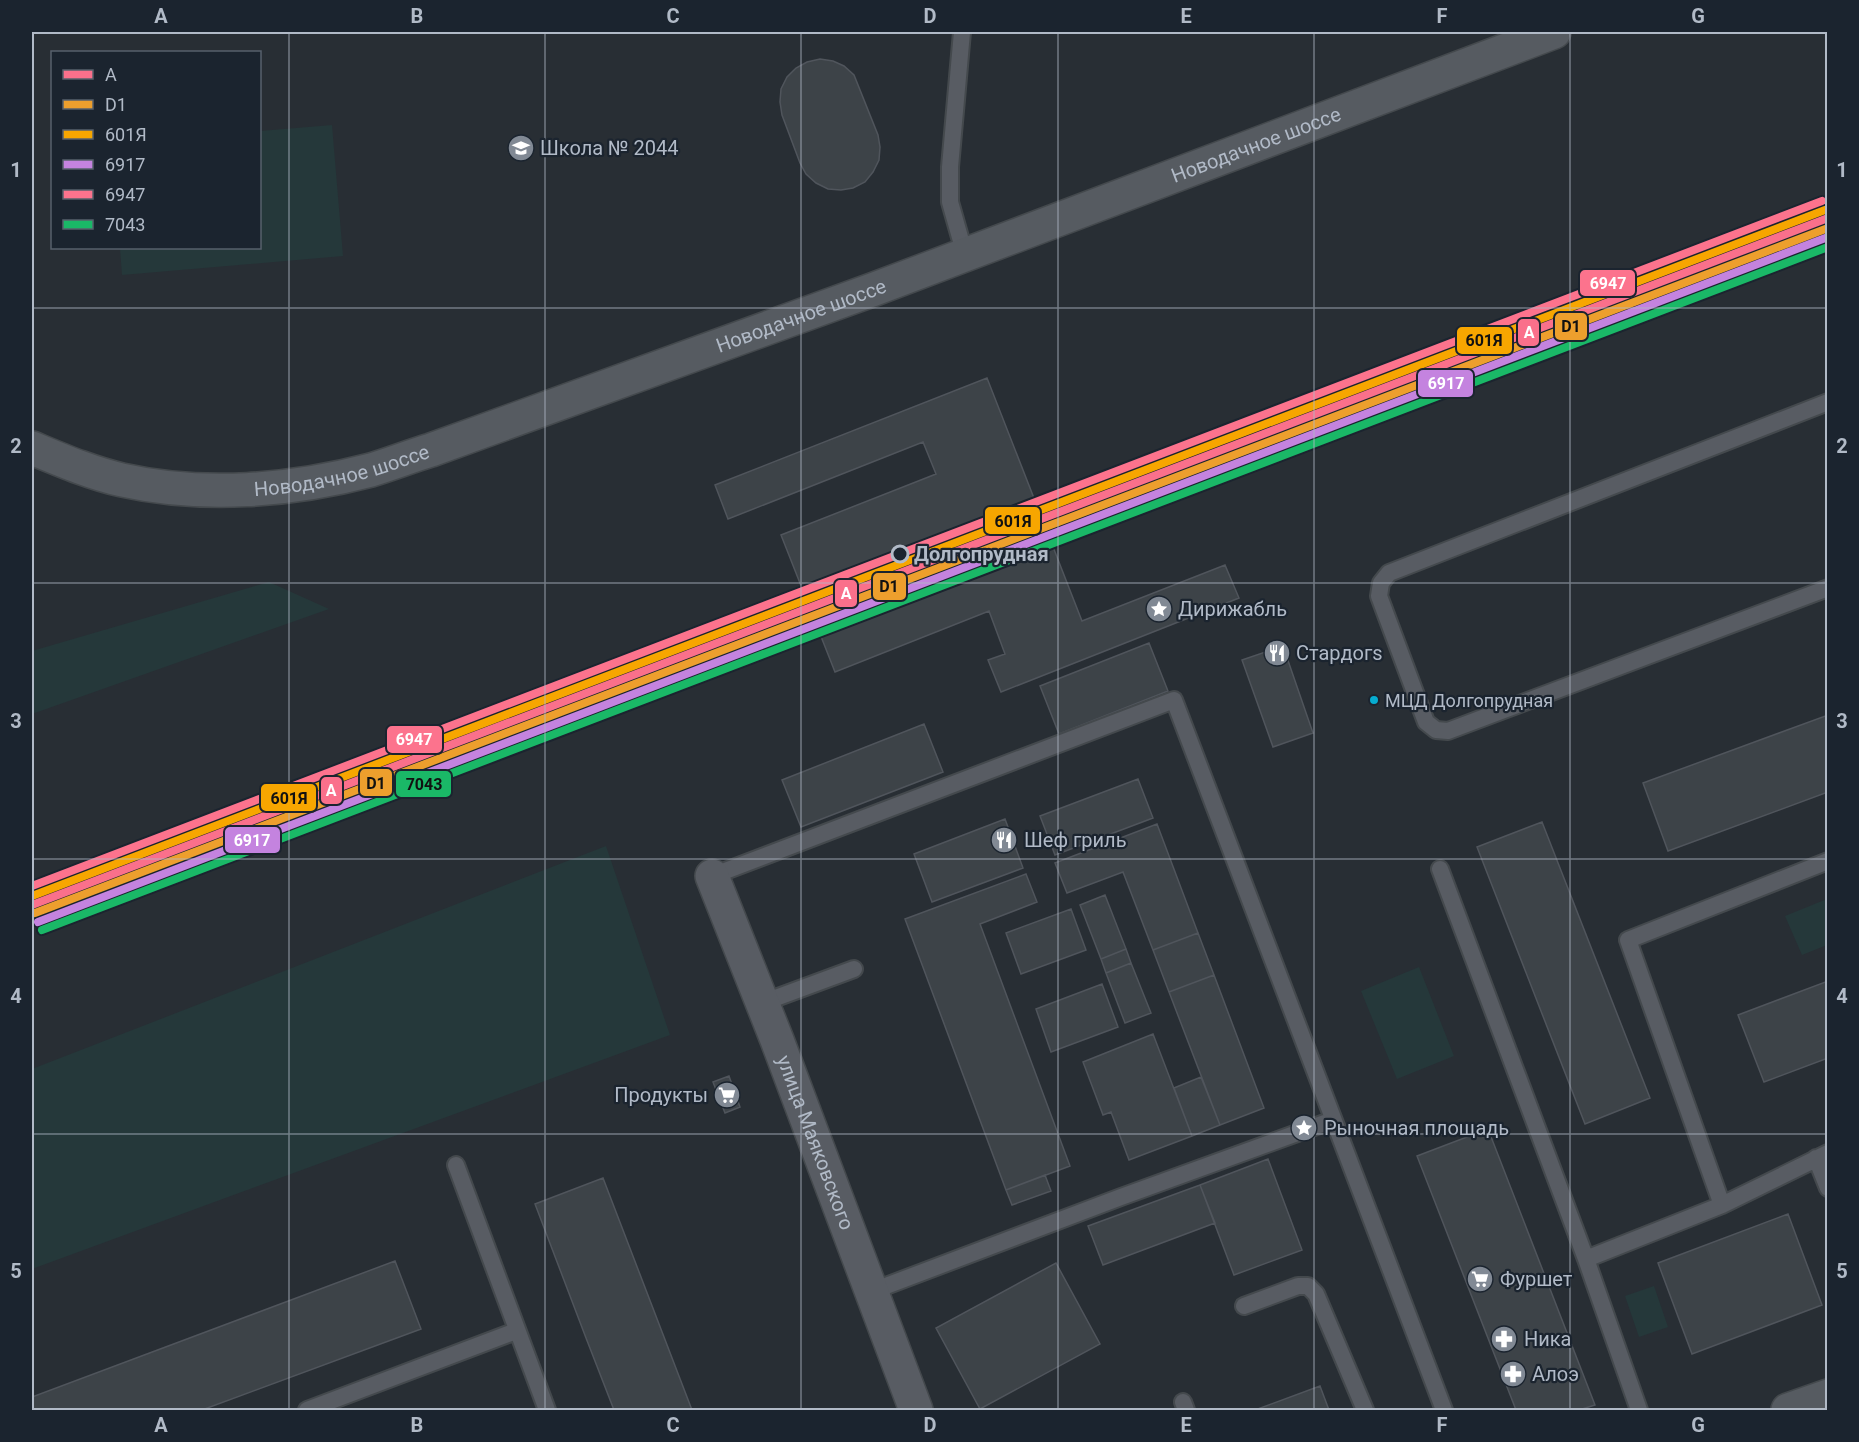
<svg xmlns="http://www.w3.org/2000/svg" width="1859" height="1442" font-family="Roboto,sans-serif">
	<rect width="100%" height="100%" fill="#282e34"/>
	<path fill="#25383a" d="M332,125L343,256L122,275L120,248H260V131Z
		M269,582L329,609L32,714V651Z
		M606,846L670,1035L32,1269V1069Z
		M1827,899V945L1802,955L1785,916Z
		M1419,967L1454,1056L1397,1079L1361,991Z
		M1654,1286L1668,1327L1639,1337L1625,1296Z"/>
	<path fill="#3d4348" stroke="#50555c" stroke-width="1.5" d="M820,59L833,61L844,66L854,75L878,135L880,147L879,160L873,172L865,182L853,188L841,190L828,189L816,183L806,174L800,163L782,115L780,102L781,89L787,77L796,68L807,62Z
		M987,378L1082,621L1225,565L1239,598L1001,692L988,660L1005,654L989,611L835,672L781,535L936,474L923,442L728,519L715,485Z
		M1149,643L1168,691L1059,734L1040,686Z
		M1283,646L1313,733L1273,747L1242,660Z
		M1828,715V792L1668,851L1643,783Z
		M924,724L943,772L801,827L782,780Z
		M1138,779L1153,818L1055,855L1040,816Z
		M1005,819L1023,868L932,902L914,854Z
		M1542,822L1650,1098L1585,1124L1477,847Z
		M1157,824L1198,933L1153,950L1123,872L1067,893L1055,863Z
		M1026,874L1037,902L980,924L1070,1166L1006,1190L905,919Z
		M1105,895L1126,949L1101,959L1080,905Z
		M1071,909L1086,950L1021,974L1006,933Z
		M1198,933L1214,975L1169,992L1153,950Z
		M1126,949L1131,963L1106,973L1101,959Z
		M1131,963L1151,1013L1125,1023L1106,973Z
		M1214,975L1264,1108L1220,1125L1169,992Z
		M1828,981V1058L1764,1082L1738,1015Z
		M1102,984L1118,1027L1051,1052L1036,1009Z
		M1153,1034L1192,1136L1129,1160L1111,1112L1103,1115L1083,1062Z
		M729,1076L740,1107L725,1113L713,1082Z
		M1201,1077L1220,1125L1192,1136L1174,1088Z
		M1488,1129L1595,1405L1579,1410H1516L1417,1156Z
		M1268,1159L1302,1250L1234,1275L1200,1185Z
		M1045,1175L1051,1191L1012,1205L1006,1190Z
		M603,1178L692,1410H614L586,1338L535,1204Z
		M1200,1185L1215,1223L1103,1265L1088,1226Z
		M1788,1214L1822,1305L1692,1354L1658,1263Z
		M395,1261L421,1329L202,1410H32V1397Z
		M1056,1263L1100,1344L980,1409L936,1328Z
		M1320,1386L1329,1410H1255Z"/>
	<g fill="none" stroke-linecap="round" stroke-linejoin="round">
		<defs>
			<path id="lane" d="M962,32L950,167V202L965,255
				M1828,402L1389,573L1381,583L1379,596L1426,722L1436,730L1448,731L1828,588
				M1440,869L1586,1259L1639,1410
				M712,876L1174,700L1444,1410
				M762,1003L854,969
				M1816,1158L1828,1188
				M456,1165L547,1410
				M1722,1205L1628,940L1828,861
				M1586,1259L1722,1205L1828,1153
				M870,1292L1121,1197L1333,1120
				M1244,1306L1298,1286H1308L1316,1294L1365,1410
				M1183,1402L1186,1410
				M307,1410L516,1331"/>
			<g id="street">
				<path id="s1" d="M712,876L777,1040L916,1410"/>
			</g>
			<g id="secondary">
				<path id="s2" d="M32,448C61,460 91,473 122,480C203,498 291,491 371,470C391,464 411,456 431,450L872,290L1554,32"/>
				<path d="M1788,1410L1828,1396"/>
			</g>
		</defs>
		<use href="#lane" stroke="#44494d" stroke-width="20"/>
		<use href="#street" stroke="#44494d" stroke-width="36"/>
		<use href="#secondary" stroke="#44494d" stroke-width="36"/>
		<use href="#lane" stroke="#585c63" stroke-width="16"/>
		<use href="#street" stroke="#585c63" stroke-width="33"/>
		<use href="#secondary" stroke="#565b61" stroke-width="33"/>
		<defs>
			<path id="rail-1" d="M32,905L1828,218"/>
			<path id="rail-2" d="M35,913L1828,228"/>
			<path id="rail-3" d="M32,896L1825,210"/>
			<path id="rail-4" d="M38,922L1828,237"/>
			<path id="rail-5" d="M32,886L1822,201"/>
			<path id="rail-6" d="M42,930L1828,247"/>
		</defs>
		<use href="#rail-1" stroke="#1b242f" stroke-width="12"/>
		<use href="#rail-2" stroke="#1b242f" stroke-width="12"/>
		<use href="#rail-3" stroke="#1b242f" stroke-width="12"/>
		<use href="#rail-4" stroke="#1b242f" stroke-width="12"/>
		<use href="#rail-5" stroke="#1b242f" stroke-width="12"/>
		<use href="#rail-6" stroke="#1b242f" stroke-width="12"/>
		<use href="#rail-1" stroke="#fa708b" stroke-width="8"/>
		<use href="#rail-2" stroke="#ed9f2d" stroke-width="8"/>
		<use href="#rail-3" stroke="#f7a600" stroke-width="8"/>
		<use href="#rail-4" stroke="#c483df" stroke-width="8"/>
		<use href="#rail-5" stroke="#fc738d" stroke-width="8"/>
		<use href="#rail-6" stroke="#1ab867" stroke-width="8"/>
	</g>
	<path fill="none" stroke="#b1bac7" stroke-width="1.5" stroke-opacity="0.55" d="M289,32V1410M545,32V1410M801,32V1410M1058,32V1410M1314,32V1410M1570,32V1410M32,308H1828M32,583H1828M32,859H1828M32,1134H1828"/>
	<defs>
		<symbol id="school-disc" viewBox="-11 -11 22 22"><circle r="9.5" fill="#818994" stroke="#1b242f"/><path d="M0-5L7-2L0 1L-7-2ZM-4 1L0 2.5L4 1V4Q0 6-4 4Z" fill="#fff"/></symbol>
		<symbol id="sight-disc" viewBox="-11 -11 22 22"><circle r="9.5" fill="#818994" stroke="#1b242f"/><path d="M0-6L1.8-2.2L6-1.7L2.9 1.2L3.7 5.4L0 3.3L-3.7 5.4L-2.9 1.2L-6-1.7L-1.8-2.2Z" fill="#fff"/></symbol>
		<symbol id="restaurant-disc" viewBox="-11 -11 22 22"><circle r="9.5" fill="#818994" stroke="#1b242f"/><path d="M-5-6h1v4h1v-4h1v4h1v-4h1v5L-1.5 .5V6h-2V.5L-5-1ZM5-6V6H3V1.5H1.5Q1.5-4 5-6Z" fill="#fff"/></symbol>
		<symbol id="supermarket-disc" viewBox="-11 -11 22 22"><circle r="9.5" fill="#818994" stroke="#1b242f"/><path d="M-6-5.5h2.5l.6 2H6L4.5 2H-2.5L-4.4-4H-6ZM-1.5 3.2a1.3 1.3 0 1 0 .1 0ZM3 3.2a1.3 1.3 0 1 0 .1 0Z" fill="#fff"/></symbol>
		<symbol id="pharmacy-disc" viewBox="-11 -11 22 22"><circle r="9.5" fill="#818994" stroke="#1b242f"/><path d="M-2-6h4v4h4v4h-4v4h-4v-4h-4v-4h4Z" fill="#fff"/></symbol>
	</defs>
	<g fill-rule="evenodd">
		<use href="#school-disc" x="506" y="133" width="30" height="30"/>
		<use href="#sight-disc" x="1144" y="594" width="30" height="30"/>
		<use href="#restaurant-disc" x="1262" y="638" width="30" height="30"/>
		<use href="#restaurant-disc" x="989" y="825" width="30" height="30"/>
		<use href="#supermarket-disc" x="712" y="1080" width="30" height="30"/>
		<use href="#sight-disc" x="1289" y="1113" width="30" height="30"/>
		<use href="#supermarket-disc" x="1465" y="1264" width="30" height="30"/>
		<use href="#pharmacy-disc" x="1489" y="1324" width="30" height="30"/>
		<use href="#pharmacy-disc" x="1498" y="1359" width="30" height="30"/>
	</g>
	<circle fill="#1b242f" stroke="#b1bac7" stroke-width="3" cx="900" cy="554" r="8"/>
	<circle fill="#06acd0" stroke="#1b242f" stroke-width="2" cx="1374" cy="700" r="5"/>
	<g text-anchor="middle" stroke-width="4.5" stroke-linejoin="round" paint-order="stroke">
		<g font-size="18" fill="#b1bac7" stroke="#1b242f" text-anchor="start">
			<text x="1385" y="707">МЦД Долгопрудная</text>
		</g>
		<g font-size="20" fill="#b1bac7" stroke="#1b242f">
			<text dy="7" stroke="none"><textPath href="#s2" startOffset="1290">Новодачное шоссе</textPath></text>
			<text dy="7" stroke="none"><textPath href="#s2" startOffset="804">Новодачное шоссе</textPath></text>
			<text dy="7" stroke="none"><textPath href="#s2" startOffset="318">Новодачное шоссе</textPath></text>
			<text dy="7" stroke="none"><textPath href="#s1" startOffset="286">улица Маяковского</textPath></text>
		</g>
		<g font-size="20" fill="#b1bac7" stroke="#1b242f" text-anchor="start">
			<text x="540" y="155">Школа № 2044</text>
			<text x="1178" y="616">Дирижабль</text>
			<text x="1296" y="660">Стардогs</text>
			<text x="1024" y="847">Шеф гриль</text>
			<text x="708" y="1102" text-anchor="end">Продукты</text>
			<text x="1324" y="1135">Рыночная площадь</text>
			<text x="1500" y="1286">Фуршет</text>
			<text x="1524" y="1346">Ника</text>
			<text x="1532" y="1381">Алоэ</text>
		</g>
		<g font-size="20" font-weight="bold" fill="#b1bac7" stroke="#1b242f" text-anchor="start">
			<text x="914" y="561">Долгопрудная</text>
		</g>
	</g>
	<g stroke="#1b242f" stroke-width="2">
		<rect x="1579" y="269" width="57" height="28" rx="6" fill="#fc738d"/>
		<rect x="1554" y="312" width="34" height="29" rx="6" fill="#ed9f2d"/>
		<rect x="1517" y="318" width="23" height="29" rx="6" fill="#fa708b"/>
		<rect x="1456" y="326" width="57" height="29" rx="6" fill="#f7a600"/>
		<rect x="1417" y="369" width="57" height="29" rx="6" fill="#c483df"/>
		<rect x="984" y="506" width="57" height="29" rx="6" fill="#f7a600"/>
		<rect x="872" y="572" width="35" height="29" rx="6" fill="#ed9f2d"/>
		<rect x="834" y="579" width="24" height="29" rx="6" fill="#fa708b"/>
		<rect x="386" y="725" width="57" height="29" rx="6" fill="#fc738d"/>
		<rect x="359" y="768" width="34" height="29" rx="6" fill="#ed9f2d"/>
		<rect x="395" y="770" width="57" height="28" rx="6" fill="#1ab867"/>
		<rect x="320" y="776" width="23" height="29" rx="6" fill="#fa708b"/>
		<rect x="260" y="783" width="57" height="29" rx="6" fill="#f7a600"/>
		<rect x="224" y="826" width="57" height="28" rx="6" fill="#c483df"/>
	</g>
	<g font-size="16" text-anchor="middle" font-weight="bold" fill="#fff">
		<text x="1608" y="289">6947</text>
		<text x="1529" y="338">A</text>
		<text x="1446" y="389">6917</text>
		<text x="846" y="599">A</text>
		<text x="414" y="745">6947</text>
		<text x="331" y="796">A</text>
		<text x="252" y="846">6917</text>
	</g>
	<g font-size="16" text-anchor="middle" font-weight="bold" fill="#111">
		<text x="1571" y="332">D1</text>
		<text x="1484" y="346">601Я</text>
		<text x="1013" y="527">601Я</text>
		<text x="889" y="592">D1</text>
		<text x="376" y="789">D1</text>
		<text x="424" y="790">7043</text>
		<text x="289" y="804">601Я</text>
	</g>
	<rect width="1859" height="1442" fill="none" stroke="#1b242f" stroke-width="66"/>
	<rect x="51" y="51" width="210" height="198" fill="#1b242f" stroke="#57606c" stroke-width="1.5"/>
	<rect x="63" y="70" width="30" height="9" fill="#fa708b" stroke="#57606c" stroke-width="1.5"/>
	<text x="105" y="81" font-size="18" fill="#b1bac7">A</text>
	<rect x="63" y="100" width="30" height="9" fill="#ed9f2d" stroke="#57606c" stroke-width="1.5"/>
	<text x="105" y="111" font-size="18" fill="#b1bac7">D1</text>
	<rect x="63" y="130" width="30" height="9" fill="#f7a600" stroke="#57606c" stroke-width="1.5"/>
	<text x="105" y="141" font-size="18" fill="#b1bac7">601Я</text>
	<rect x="63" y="160" width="30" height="9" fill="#c483df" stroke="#57606c" stroke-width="1.5"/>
	<text x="105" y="171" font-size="18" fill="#b1bac7">6917</text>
	<rect x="63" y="190" width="30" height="9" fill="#fc738d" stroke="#57606c" stroke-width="1.5"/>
	<text x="105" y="201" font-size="18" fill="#b1bac7">6947</text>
	<rect x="63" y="220" width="30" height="9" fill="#1ab867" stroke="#57606c" stroke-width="1.5"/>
	<text x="105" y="231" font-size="18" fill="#b1bac7">7043</text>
	<rect x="33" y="33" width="1793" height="1376" fill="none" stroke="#b1bac7" stroke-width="2"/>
	<g font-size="20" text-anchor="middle" font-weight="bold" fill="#b1bac7">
		<text x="161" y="23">A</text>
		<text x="417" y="23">B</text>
		<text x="673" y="23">C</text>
		<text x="930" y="23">D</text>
		<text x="1186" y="23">E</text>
		<text x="1442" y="23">F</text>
		<text x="1698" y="23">G</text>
		<text x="16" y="177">1</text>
		<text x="1842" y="177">1</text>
		<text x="16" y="453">2</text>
		<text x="1842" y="453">2</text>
		<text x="16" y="728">3</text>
		<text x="1842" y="728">3</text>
		<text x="16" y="1003">4</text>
		<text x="1842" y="1003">4</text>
		<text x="16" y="1278">5</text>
		<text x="1842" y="1278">5</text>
		<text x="161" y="1432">A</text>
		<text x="417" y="1432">B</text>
		<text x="673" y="1432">C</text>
		<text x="930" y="1432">D</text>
		<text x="1186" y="1432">E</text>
		<text x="1442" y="1432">F</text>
		<text x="1698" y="1432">G</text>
	</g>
</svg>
